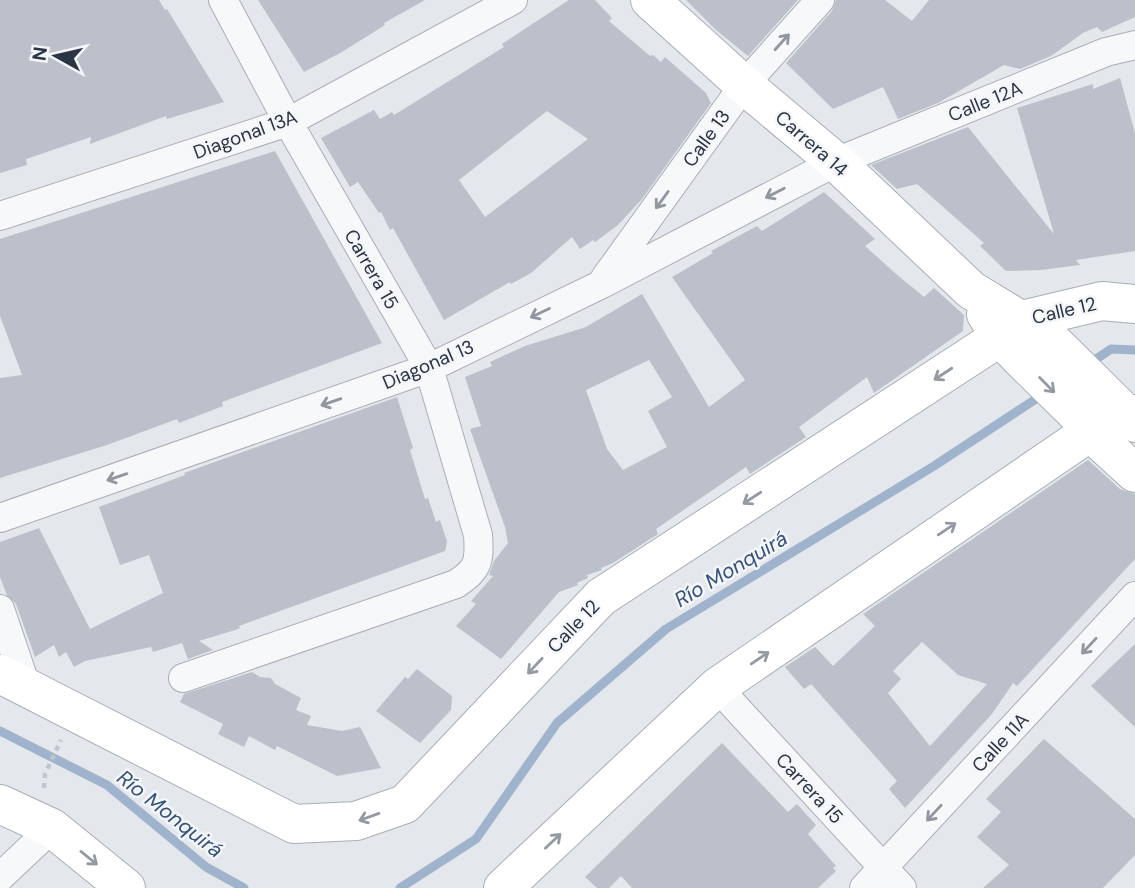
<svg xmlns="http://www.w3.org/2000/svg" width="1135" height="888" font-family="'DM Sans',sans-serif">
	<rect width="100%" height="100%" fill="#e4e7ec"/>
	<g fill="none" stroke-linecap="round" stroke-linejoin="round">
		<path stroke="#9fb4cc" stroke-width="9" d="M1089,364L1111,349L1135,350
			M0,731L107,785L206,867L244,888
			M400,888L476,839L557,723L666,629L934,466L1045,393"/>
	</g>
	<path fill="#bbc0ca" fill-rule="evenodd" d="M0,0H159L165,10L167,9L224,102L167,119L166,116L90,144L91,137L26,159L27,165L0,173Z
		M258,0H425L384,23L385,25L342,52L304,72Z
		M569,0H595L612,18L609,21L650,56L653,55L661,62L665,57L706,93L711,103L642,199L618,225L595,242L593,240L580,249L572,237L531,273L511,284L510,282L444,320L393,228L390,230L381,212L379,213L358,182L350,187L321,138L374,110L380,119L392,112L394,115L504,47L502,44ZM547,111L588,139L485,217L459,180Z
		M686,0H798L748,56L716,30Z
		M836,0H885L912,21L929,0H1135V17L1102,32L1097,27L1083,33L1051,56L1020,69L1004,65L938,103L898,119L883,87L833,109L786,63L832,11Z
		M1120,78L1135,133V251L1076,260L1080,265L1041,270L1006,271L980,246L984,243L917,184L897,189L871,165L968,127L1054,234L1017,108L1093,84V89Z
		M275,151L382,343L222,402L223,406L179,423L177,419L107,445L0,478V378L22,375L0,316V239Z
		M824,192L875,239L865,246L895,273L924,297L934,288L964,315L963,331L874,393L867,377L799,427L806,437L750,474L746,467L656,529L658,534L613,563L601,568L602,570L587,575L588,578L577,583L578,585L559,592L501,659L456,626L476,604L471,601L493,576L489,575L494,561L508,543L505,527L470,429L481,426L465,377L492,366L490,362L525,346L586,327L642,294L709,407L745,380L672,277L713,253L711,251L757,226L762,231ZM649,360L672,397L648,411L667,447L623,470L607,449L586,390Z
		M397,397L413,448L410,450L425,499L428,498L436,522L440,520L447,542L445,551L239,626L240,628L235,630L199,641L213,650L188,659L182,643L153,652L151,647L85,661L74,667L66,652L59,657L54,645L35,657L16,604L7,595L0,577V542L39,528L90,629L163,593L149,555L120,565L99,507L185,475L184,473Z
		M1088,460L1120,489L1135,494V559L1017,686L1013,683L992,714L905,808L889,789L897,781L811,684L804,689L785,667L815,647L833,666L875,626L863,614ZM922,642L958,675L987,684L930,746L888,693L901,679L893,671Z
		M1135,644V727L1091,686Z
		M417,669L452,696L451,710L420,743L376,711L405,677L408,679Z
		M252,672L260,677L271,678L275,684L301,698L296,710L311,716L307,725L342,731L360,727L381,768L337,776L277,746L275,750L249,736L244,747L218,734L223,724L180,702L184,694Z
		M1044,739L1135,819V855L1103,888H983L1009,865L977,837L1001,812L986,799Z
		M722,743L788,812L797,804L816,825L808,834L836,866L833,868L836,871L818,888H632L621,876L609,888H597L585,877Z"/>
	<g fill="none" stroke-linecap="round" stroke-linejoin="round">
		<defs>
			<path id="street" d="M0,216L288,122L513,0
				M605,278L744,85L820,0
				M0,518L429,368L602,284L836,162L1106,52L1135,45
				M0,609L26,686
				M183,678L456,584C478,570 480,562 478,535L429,368L288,122L223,0
				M717,687L902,888
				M0,877L52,828
				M864,888L1135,596"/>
			<path id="secondary" d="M650,0L744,85L836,162L971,290L1048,337L1135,423
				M986,314L1000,337L1019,357L1076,413L1090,432L1135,473
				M0,674L294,824L356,821L405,804L601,597L1000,337L1022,320L1102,301L1135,304
				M0,804L52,828L126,888
				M503,888L717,687L1090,432L1124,413L1135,414"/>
		</defs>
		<use href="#street" stroke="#a9aeb7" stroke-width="30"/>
		<use href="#secondary" stroke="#a9aeb7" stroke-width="40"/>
		<path stroke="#c2c5cb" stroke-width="4.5" stroke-dasharray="5 5" stroke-linecap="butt" d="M44,788L45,774L61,740"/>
		<use href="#street" stroke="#f7f8fa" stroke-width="28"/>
		<use href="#secondary" stroke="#fff" stroke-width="38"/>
	</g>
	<defs><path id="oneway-shaft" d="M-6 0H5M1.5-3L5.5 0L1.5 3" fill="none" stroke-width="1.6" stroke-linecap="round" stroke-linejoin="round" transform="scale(1.75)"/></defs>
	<g stroke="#9196a0">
		<use href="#oneway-shaft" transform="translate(782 42) rotate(-48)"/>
		<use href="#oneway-shaft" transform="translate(775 193) rotate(153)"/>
		<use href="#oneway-shaft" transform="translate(662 200) rotate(126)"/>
		<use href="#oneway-shaft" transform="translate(540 313) rotate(154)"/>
		<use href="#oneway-shaft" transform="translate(331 402) rotate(161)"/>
		<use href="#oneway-shaft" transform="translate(117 477) rotate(161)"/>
		<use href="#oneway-shaft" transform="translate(1089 646) rotate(133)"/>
		<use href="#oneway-shaft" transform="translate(934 813) rotate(133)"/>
	</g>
	<g stroke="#959aa2">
		<use href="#oneway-shaft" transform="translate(943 374) rotate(147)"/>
		<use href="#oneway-shaft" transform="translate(1047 385) rotate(45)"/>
		<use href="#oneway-shaft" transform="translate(752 498) rotate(147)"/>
		<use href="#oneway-shaft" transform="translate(947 529) rotate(-34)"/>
		<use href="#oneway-shaft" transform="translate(760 658) rotate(-34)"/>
		<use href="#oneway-shaft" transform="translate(535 666) rotate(133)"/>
		<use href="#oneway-shaft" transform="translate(369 817) rotate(160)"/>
		<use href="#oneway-shaft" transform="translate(553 841) rotate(-43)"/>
		<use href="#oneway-shaft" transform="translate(89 858) rotate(39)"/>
	</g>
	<g text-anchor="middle" stroke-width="5" stroke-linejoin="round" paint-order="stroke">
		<g font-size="19" fill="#2b3445" stroke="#f4f6f9">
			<text transform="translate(985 101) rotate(-22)" y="7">Calle 12A</text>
			<text transform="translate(245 134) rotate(-20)" y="7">Diagonal 13A</text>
			<text transform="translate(706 138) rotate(-54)" y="7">Calle 13</text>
			<text transform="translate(812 143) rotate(41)" y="7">Carrera 14</text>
			<text transform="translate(372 269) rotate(60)" y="7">Carrera 15</text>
			<text transform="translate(1064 310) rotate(-13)" y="7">Calle 12</text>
			<text transform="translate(428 364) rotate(-23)" y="7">Diagonal 13</text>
			<text transform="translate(573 626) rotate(-46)" y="7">Calle 12</text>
			<text transform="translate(1000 742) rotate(-47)" y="7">Calle 11A</text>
			<text transform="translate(810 788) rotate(47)" y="7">Carrera 15</text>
		</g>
		<g font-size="21" font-style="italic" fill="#34527a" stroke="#f4f6f9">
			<text transform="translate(731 569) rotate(-31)" y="7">Río Monquirá</text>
			<text transform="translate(170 814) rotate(38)" y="7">Río Monquirá</text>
		</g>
	</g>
	<g transform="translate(56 56) rotate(278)" stroke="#f4f6f9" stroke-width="5" paint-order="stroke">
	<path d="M0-5L12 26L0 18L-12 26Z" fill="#2b3445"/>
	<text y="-10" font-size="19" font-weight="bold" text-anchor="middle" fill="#2b3445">N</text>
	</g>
</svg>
